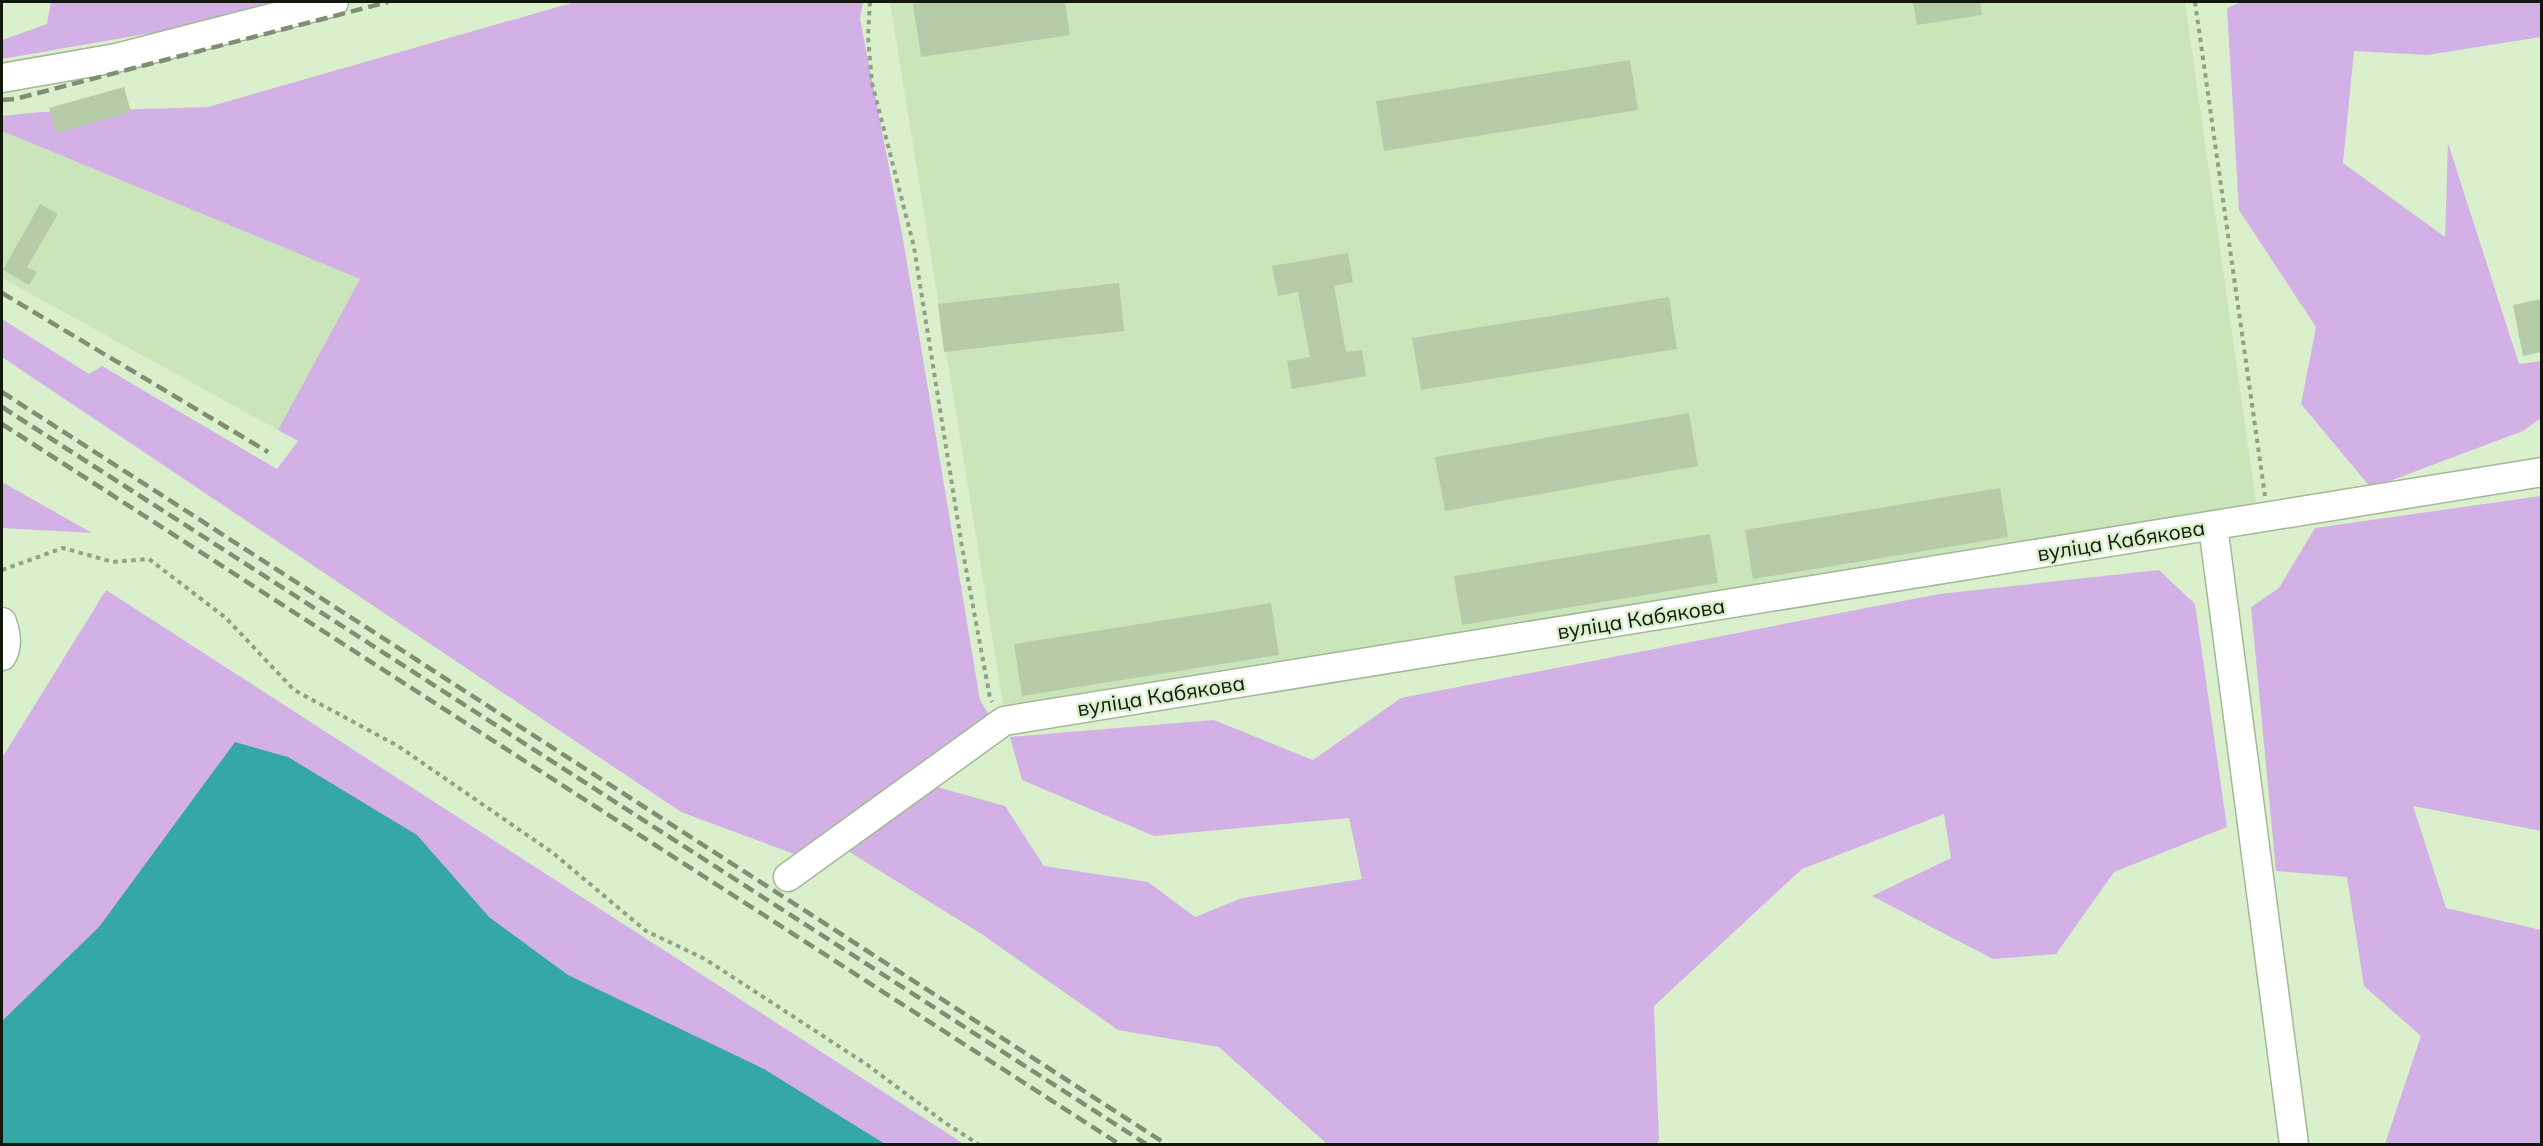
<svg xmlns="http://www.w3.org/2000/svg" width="2543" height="1146" font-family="Mulish,sans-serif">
	<rect width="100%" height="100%" fill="#daf0cc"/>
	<path fill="#cbe5bb" d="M890,2H2185L2257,509L1004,711Z
		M2,131L360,279L278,430L2,278Z"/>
	<path fill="#d3b1e6" d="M51,2H303L249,16L2,59V40L47,24Z
		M575,2H863L860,19L903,239L980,700L990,717L794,854L681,812L2,357V319L89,374L102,366L277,469L298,441L278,430L360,279L2,131V116L40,112L208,107Z
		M2241,2H2541V37L2427,55L2354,51L2343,163L2445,237L2448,143L2519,364L2541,361V418L2523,431L2371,488L2301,404L2316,327L2239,210L2227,8Z
		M2,482L92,533L2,528Z
		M2541,496V831L2413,806L2446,908L2541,930V1144H2385L2421,1036L2364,986L2347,877L2276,871L2251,607L2279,588L2315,528Z
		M2159,570L2195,604L2227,827L2114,872L2056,954L1993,959L1872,896L1951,858L1944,814L1802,869L1654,1006L1659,1141L1656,1144H1327L1219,1047L1118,1030L983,935L848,851L937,787L1005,806L1044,866L1148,882L1195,917L1242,898L1362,879L1349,818L1154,836L1022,780L1010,737L1214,720L1313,760L1401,698L1939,594Z
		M106,590L964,1144H2V758Z"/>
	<path fill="#35a7a4" d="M235,742L288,757L417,835L489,917L568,975L764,1069L885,1144H2V1021L99,927Z"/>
	<path fill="#b6cba8" d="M933,2H1065L1070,35L921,57L913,4Z
		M1913,2H1980L1982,15L1917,25Z
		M1630,60L1638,110L1384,151L1376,101Z
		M124,87L131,112L56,133L49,108Z
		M40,204L58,214L27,267L37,272L29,285L3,270Z
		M1348,253L1353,282L1334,286L1346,352L1362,350L1366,376L1292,389L1287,361L1310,357L1298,292L1278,296L1272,266Z
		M1119,283L1124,331L944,352L938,304Z
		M1669,297L1677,349L1421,390L1412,338Z
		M2541,299V352L2523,356L2513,305Z
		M1689,413L1698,466L1445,511L1435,457Z
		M2000,488L2008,537L1753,579L1745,530Z
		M1710,534L1718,583L1462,625L1454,576Z
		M1271,603L1279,655L1022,696L1014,644Z"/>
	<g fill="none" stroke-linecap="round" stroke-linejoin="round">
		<defs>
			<path id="minor" d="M2,78L116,58L334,2
				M2213,526L2294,1144
				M2,622C6,633 8,646 2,656
				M788,877L1004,721L2542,472"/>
		</defs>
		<use href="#minor" stroke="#a3b896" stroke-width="31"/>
		<path stroke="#91a185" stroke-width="4" stroke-dasharray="4.5 4.5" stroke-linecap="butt" d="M870,2L868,37L872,83L914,247L962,547L990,698L992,702
			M2195,2L2265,496
			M2,570L63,548L113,562L149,559L226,618L294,690L398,746L553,853L646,931L705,959L866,1064L944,1122L978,1144"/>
		<use href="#minor" stroke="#fff" stroke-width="28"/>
		<path stroke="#7f8e74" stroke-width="4.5" stroke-dasharray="12 6" stroke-linecap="butt" d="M2,100L15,99L388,2
			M2,293L268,452
			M2,392L1166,1144
			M2,407L1146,1144
			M2,424L1119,1144"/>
	</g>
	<g text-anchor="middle" stroke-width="5" stroke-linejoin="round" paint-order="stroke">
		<g font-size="21" fill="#12190c" stroke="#daf0cc">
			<text transform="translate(2121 541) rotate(-9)" y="7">вуліца Кабякова</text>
			<text transform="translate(1641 619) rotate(-9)" y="7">вуліца Кабякова</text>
			<text transform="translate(1161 696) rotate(-9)" y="7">вуліца Кабякова</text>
		</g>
	</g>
	<rect width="2543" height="1146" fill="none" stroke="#12190c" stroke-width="6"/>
</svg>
